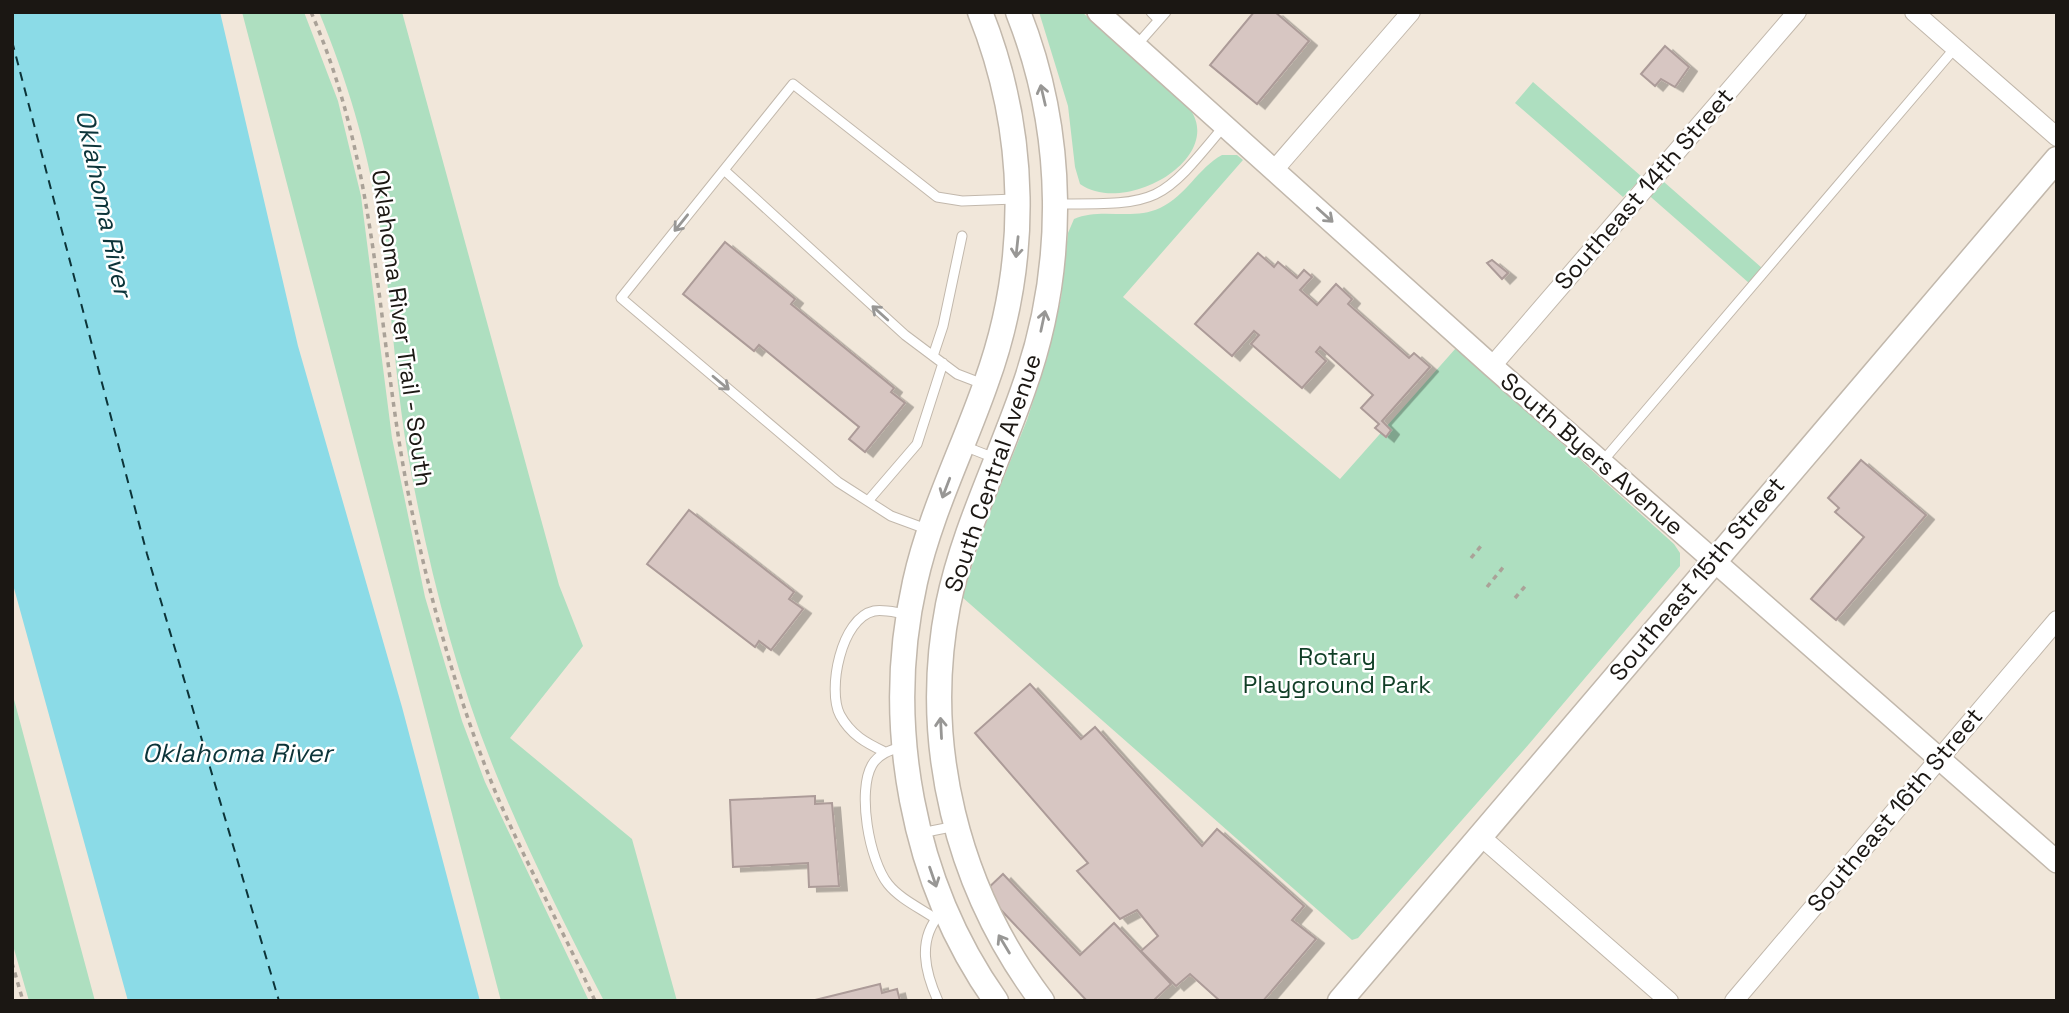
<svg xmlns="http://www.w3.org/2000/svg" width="2069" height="1013" font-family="'Space Grotesk',sans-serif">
	<defs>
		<filter id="shadow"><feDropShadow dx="8" dy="4.5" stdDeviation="0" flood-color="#0004"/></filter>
	</defs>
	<rect width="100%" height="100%" fill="#f1e7da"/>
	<path fill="#aedfc0" d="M242,12H304L338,101L361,196L392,438L425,597L462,721L485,782L589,1001H501Z
		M319,12H402L559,585L583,646L510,738L632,839L677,1001H604C567,929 530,856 499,781C457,680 429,569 409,461C394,379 392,297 378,215C366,143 347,80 319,12Z
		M1039,12H1082L1190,109C1225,159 1125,216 1080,184L1075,167L1068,106Z
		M1533,82L1657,190L1664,182L1762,268L1749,283L1636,184L1623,197L1515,103Z
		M1222,155H1237L1243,160L1123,297L1340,479L1456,348L1674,544L1680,553V566L1529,744L1358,938L1352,940L962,597L987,519L1027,420L1047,359L1061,298L1068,233L1074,219C1101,207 1132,221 1160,208C1186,196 1198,168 1222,155Z
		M12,692L95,1001H29L12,942Z"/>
	<path fill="#8bdbe7" d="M12,12H220L298,346L402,707L480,1001H128L12,581Z"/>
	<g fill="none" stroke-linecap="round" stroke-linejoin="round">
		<path stroke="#0c3439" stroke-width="2" stroke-dasharray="9 7" stroke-linecap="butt" d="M12,41L147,554L279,1001"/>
	</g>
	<path fill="#d7c6c2" stroke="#ac9b98" stroke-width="2" filter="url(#shadow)" d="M1254,12H1275L1309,41L1257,104L1210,65Z
		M1665,46L1689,67L1675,87L1661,79L1655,86L1641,74Z
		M725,242L795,299L791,304L894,388L891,392L905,403L865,452L849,439L859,427L759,345L754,351L683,294Z
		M1258,253L1274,267L1278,262L1297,278L1304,270L1312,277L1300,290L1317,305L1336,284L1352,299L1348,304L1409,358L1414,353L1430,367L1382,421L1391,430L1386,437L1375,428L1379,424L1361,408L1373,395L1320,347L1316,352L1326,361L1302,388L1251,344L1259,335L1254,331L1232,356L1195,324Z
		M1492,260L1508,273L1502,279L1487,263Z
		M1861,460L1926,515L1836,620L1811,599L1864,537L1835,512L1839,508L1828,498Z
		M689,510L794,592L789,599L803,609L771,650L759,641L755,647L647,564Z
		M1030,684L1081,739L1095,727L1202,846L1217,829L1304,906L1292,920L1316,939L1263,1001H1220L1190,974L1176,986L1141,951L1158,936L1137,910L1120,919L1077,871L1088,863L975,733Z
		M815,796V804L832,803L839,886L809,887L808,863L733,867L730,800Z
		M1003,874L1080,955L1114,923L1171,984L1153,1001H1087L984,892Z
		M880,984L882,993L897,989L900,1001H811Z"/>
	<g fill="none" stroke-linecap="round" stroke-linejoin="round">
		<defs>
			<path id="service" d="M1151,12L1159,20
				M1136,46L1166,12
				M724,170L905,335L957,374L983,384
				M1057,204C1159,204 1159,205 1224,126
				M933,356L943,326L962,236
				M964,446L997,459
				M1602,462L1955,48
				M868,501L917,444L943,363
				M929,530L891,516L838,482L621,298L793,84L937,197L962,201L1015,199
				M904,746C891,750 879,753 872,765C857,791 869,860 888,884C900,899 920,908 936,919
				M885,752C866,743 851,735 840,715C827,690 841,618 874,611C884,609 897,613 907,614
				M921,833L956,826
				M938,1001C925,972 917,940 940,914"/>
			<path id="minor" d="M1914,12L2057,137
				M1274,170L1411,12
				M1492,366L1797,12
				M1480,836L1669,1001
				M1734,1001L2057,620"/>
			<path id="tertiary" d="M1098,12L1492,366L2057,862"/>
			<path id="secondary" d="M980,12C1028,132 1030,262 986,383C963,449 930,514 915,582C883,724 912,882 996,1001
				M1018,12C1066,133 1067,268 1023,390C998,462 963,531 948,605C921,744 957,888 1042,1001
				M1340,1001L2057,159"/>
		</defs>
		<use href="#service" stroke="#c2b8ac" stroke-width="11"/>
		<use href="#minor" stroke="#c2b8ac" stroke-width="20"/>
		<use href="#tertiary" stroke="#c2b8ac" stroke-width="24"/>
		<use href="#secondary" stroke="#c2b8ac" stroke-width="27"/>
		<path stroke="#aaa298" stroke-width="3.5" stroke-dasharray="5 5" stroke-linecap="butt" d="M311,12C381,172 376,339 411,507C431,603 458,700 495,791C525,862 563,930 595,1001
			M1471,558L1481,546
			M1487,587L1505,565
			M1515,598L1528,583
			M12,963L23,1001"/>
		<use href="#service" stroke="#fff" stroke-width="9"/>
		<use href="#minor" stroke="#fff" stroke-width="18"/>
		<use href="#tertiary" stroke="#fff" stroke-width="21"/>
		<use href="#secondary" stroke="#fff" stroke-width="24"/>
	</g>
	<defs><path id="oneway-shaft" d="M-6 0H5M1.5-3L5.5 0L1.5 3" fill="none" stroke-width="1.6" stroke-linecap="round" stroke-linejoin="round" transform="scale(1.75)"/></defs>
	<g stroke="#989795">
		<use href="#oneway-shaft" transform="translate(1043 95) rotate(-103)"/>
		<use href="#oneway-shaft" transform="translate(1325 215) rotate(42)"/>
		<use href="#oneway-shaft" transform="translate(681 223) rotate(129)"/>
		<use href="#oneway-shaft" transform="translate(1017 247) rotate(96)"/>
		<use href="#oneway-shaft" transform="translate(880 313) rotate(-138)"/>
		<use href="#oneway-shaft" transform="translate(1043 321) rotate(-78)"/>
		<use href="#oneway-shaft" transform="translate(721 383) rotate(40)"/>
		<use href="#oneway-shaft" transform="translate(946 488) rotate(111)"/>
		<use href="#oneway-shaft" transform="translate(941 728) rotate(-93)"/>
		<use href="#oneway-shaft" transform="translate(933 877) rotate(71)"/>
		<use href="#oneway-shaft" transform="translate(1004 944) rotate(-121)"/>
	</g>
	<g text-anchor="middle" stroke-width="5" stroke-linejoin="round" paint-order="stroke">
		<g font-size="24" fill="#1b1713" stroke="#fff">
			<text transform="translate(1644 189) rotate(-49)" y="8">Southeast 14th Street</text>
			<text transform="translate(402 328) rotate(82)" y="8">Oklahoma River Trail - South</text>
			<text transform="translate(1592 454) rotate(41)" y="8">South Byers Avenue</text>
			<text transform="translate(993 473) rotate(-71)" y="8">South Central Avenue</text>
			<text transform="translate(1697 579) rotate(-50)" y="8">Southeast 15th Street</text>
			<text transform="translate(1895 810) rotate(-50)" y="8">Southeast 16th Street</text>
		</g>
		<g font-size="24" fill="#103e26" stroke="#fff">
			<text x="1337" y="665">Rotary<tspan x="1337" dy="28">Playground Park</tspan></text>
		</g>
		<g font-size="26" font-style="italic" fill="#0c3439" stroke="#fff">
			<text transform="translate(104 203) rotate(78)" y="9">Oklahoma River</text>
			<text x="237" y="762">Oklahoma River</text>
		</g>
	</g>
	<rect width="2069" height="1013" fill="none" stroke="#1b1713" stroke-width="28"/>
</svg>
